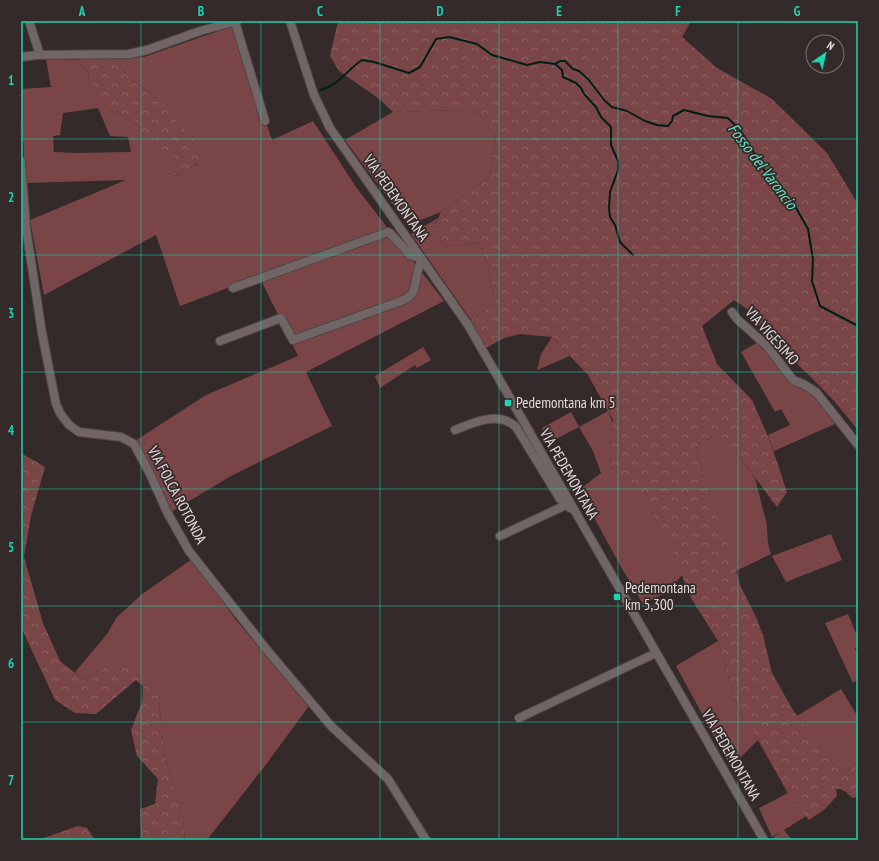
<svg xmlns="http://www.w3.org/2000/svg" width="879" height="861" font-family="'PT Sans Narrow',sans-serif">
	<defs>
		<pattern id="forest-crowns" width="20" height="18" patternUnits="userSpaceOnUse"><rect width="20" height="18" fill="#7a4547"/><path d="M2 6a3 3 0 1 1 6 0M12 15a3 3 0 1 1 6 0" fill="none" stroke="#8d5f61"/></pattern>
	</defs>
	<rect width="100%" height="100%" fill="#352a2a"/>
	<path fill="#7a4547" fill-rule="evenodd" d="M233,26L272,140L313,121L356,187L444,301L306,372L332,426L231,476L171,512L135,441L206,395L298,356L259,276L180,306L156,235L44,295L30,220L126,180L25,183L21,89L51,87L46,59L77,60L89,73L88,81L96,91L102,102L111,111L130,118L139,125L147,141L173,152L175,176L186,169L198,164L155,97L126,75L117,58L144,57ZM98,108L110,136L128,137L131,152L77,153L54,152L53,136L60,135L63,113Z
		M459,110L480,115L496,137L490,176L441,212L408,225L345,140L393,112Z
		M438,218L435,225L444,247L479,242L488,266L495,302L471,320L411,234Z
		M552,337L570,356L537,370L541,354Z
		M758,342L813,394L837,423L774,451L768,435L790,425L781,409L775,412L741,352Z
		M423,347L431,360L417,368L415,365L380,388L375,376Z
		M608,411L613,424L610,465C633,487 655,514 669,543C674,554 678,565 682,575L669,591L643,604L621,567L579,490L601,473L593,451L579,427L550,442L542,428L571,412L579,427Z
		M703,439L716,440L728,445L736,452L755,478L767,525L768,544L771,554L736,571L710,497L696,448Z
		M831,534L842,560L786,582L772,556Z
		M192,559L236,620L309,706L264,767L207,840H185L183,818L164,753L158,692L148,676L106,667L83,679L75,672L107,634L117,617L141,595Z
		M848,614L858,638V646L855,648L858,656V679L853,683L825,623Z
		M718,641L738,710L758,740L731,767L676,666Z
		M841,689L858,717V762L844,775L833,764L797,716Z
		M788,793L806,816L784,830L792,840H775L773,838L779,833L772,837L759,808Z"/>
	<path fill="url(#forest-crowns)" d="M338,21H691L682,37L717,68L772,99L827,153L858,204V430L835,402L810,376L766,335L747,309L734,300L702,326L717,364L752,400L770,441L787,492L777,507L736,452C726,443 717,440 703,439L696,448L710,497L733,559L740,585L756,617L763,635L772,673L793,710L833,764L844,775L858,762L857,797L852,798L846,792L840,789H836L837,796L825,809L809,820L790,797L758,740L738,710L718,641L691,598L669,543L651,512L622,477L610,465L613,420L588,375L552,337L520,334L504,338L482,350L468,325L471,320L495,302L488,266L479,242L444,247L435,225L441,212L490,176L496,137L480,115L459,110L393,112L378,98L339,71L330,56Z
		M98,57L117,58L126,75L155,97L194,140L204,158C196,166 184,170 174,176L173,152H166L157,150L147,141L139,125L130,118L111,111L101,102L96,91L88,81L89,73L77,60Z
		M21,453L45,467L31,516L24,557L43,623L60,661L83,679L106,667L114,664L148,676L158,692L164,753L183,818L185,840H143L141,837L140,809L155,804L158,779L137,756L131,730L142,702L143,686L136,680L96,714L75,713L55,700L21,627Z
		M78,826L87,828L95,840H38Z"/>
	<g fill="none" stroke-linecap="round" stroke-linejoin="round">
		<path stroke="#011e17" stroke-width="2" d="M555,64L562,70L563,77L576,83L581,88L584,94L596,107L601,117L611,127V145L618,161V170L610,192L609,209L610,217L615,225L620,242L633,255
			M320,90C338,86 347,70 362,60L374,62L409,73L420,67L436,39L449,37L477,44L492,55L527,65L540,62L555,64L560,61H565L573,69L579,71L588,79L605,101L612,107L627,111L645,121L657,125L668,126L672,121L673,116L684,110L708,116L728,118L741,131L764,170L776,182L792,201L808,229L813,259L812,281L820,306L858,326"/>
		<defs>
			<path id="minor" d="M29,21L40,55
				M290,21L314,95L330,128L468,325L764,840
				M235,22L265,121
				M21,57L37,55L129,54L147,50L200,31L237,21
				M21,161L26,228L42,333L56,404L60,413L69,425L79,432L121,437L134,444L150,474L167,512L189,551L267,650L331,726L388,779L426,840
				M732,312L737,319L767,346L793,380L803,384L816,392L858,445
				M220,341L281,318L293,340L401,301C416,295 414,289 417,275C418,269 420,264 422,259L410,255L390,233L388,232L233,288
				M455,430C474,422 499,411 516,427L560,499L570,508
				M500,536L566,505
				M519,718L656,653"/>
		</defs>
		<use href="#minor" stroke="#4f4646" stroke-width="10"/>
		<use href="#minor" stroke="#726565" stroke-width="8"/>
	</g>
	<path fill="none" stroke="#19d5b2" stroke-width="1" stroke-opacity="0.55" d="M141,21V840M261,21V840M380,21V840M499,21V840M618,21V840M738,21V840M21,139H858M21,255H858M21,372H858M21,489H858M21,606H858M21,722H858"/>
	<g fill="#19d5b2" stroke="#352a2a" stroke-width="1.5">
		<rect x="504" y="399" width="8" height="8" rx="2"/>
		<rect x="613" y="593" width="8" height="8" rx="2"/>
	</g>
	<g text-anchor="middle" stroke-width="3.5" stroke-linejoin="round" paint-order="stroke">
		<g font-size="15" fill="#e1dada" stroke="#352a2a">
			<text transform="translate(396 198) rotate(55)" y="5">VIA PEDEMONTANA</text>
			<text transform="translate(772 336) rotate(48)" y="5">VIA VIGESIMO</text>
			<text transform="translate(569 474) rotate(60)" y="5">VIA PEDEMONTANA</text>
			<text transform="translate(177 495) rotate(62)" y="5">VIA FOLCA ROTONDA</text>
			<text transform="translate(731 755) rotate(60)" y="5">VIA PEDEMONTANA</text>
		</g>
		<g font-size="15" fill="#e1dada" stroke="#352a2a" text-anchor="start">
			<text x="516" y="408">Pedemontana km 5</text>
			<text x="625" y="593">Pedemontana<tspan x="625" dy="17">km 5,300</tspan></text>
		</g>
		<g font-size="16" font-style="italic" fill="#5fe5c5" stroke="#352a2a">
			<text transform="translate(763 166) rotate(53)" y="6">Fosso del Varoncio</text>
		</g>
	</g>
	<rect width="879" height="861" fill="none" stroke="#352a2a" stroke-width="44"/>
	<g transform="translate(825 54) rotate(34)"><circle r="19" fill="#352a2a" stroke="#7a7070"/>
	<path d="M0-3L7 15L0 10L-7 15Z" fill="#19d5b2"/>
	<text y="-6" font-size="11" font-weight="bold" text-anchor="middle" fill="#e1dada">N</text>
	</g>
	<rect x="22" y="22" width="835" height="817" fill="none" stroke="#19d5b2" stroke-width="1.5"/>
	<g font-size="13" text-anchor="middle" font-weight="bold" fill="#19d5b2">
		<text x="82" y="16">A</text>
		<text x="201" y="16">B</text>
		<text x="320" y="16">C</text>
		<text x="440" y="16">D</text>
		<text x="559" y="16">E</text>
		<text x="678" y="16">F</text>
		<text x="797" y="16">G</text>
		<text x="11" y="85">1</text>
		<text x="11" y="202">2</text>
		<text x="11" y="318">3</text>
		<text x="11" y="435">4</text>
		<text x="11" y="552">5</text>
		<text x="11" y="668">6</text>
		<text x="11" y="785">7</text>
	</g>
</svg>
